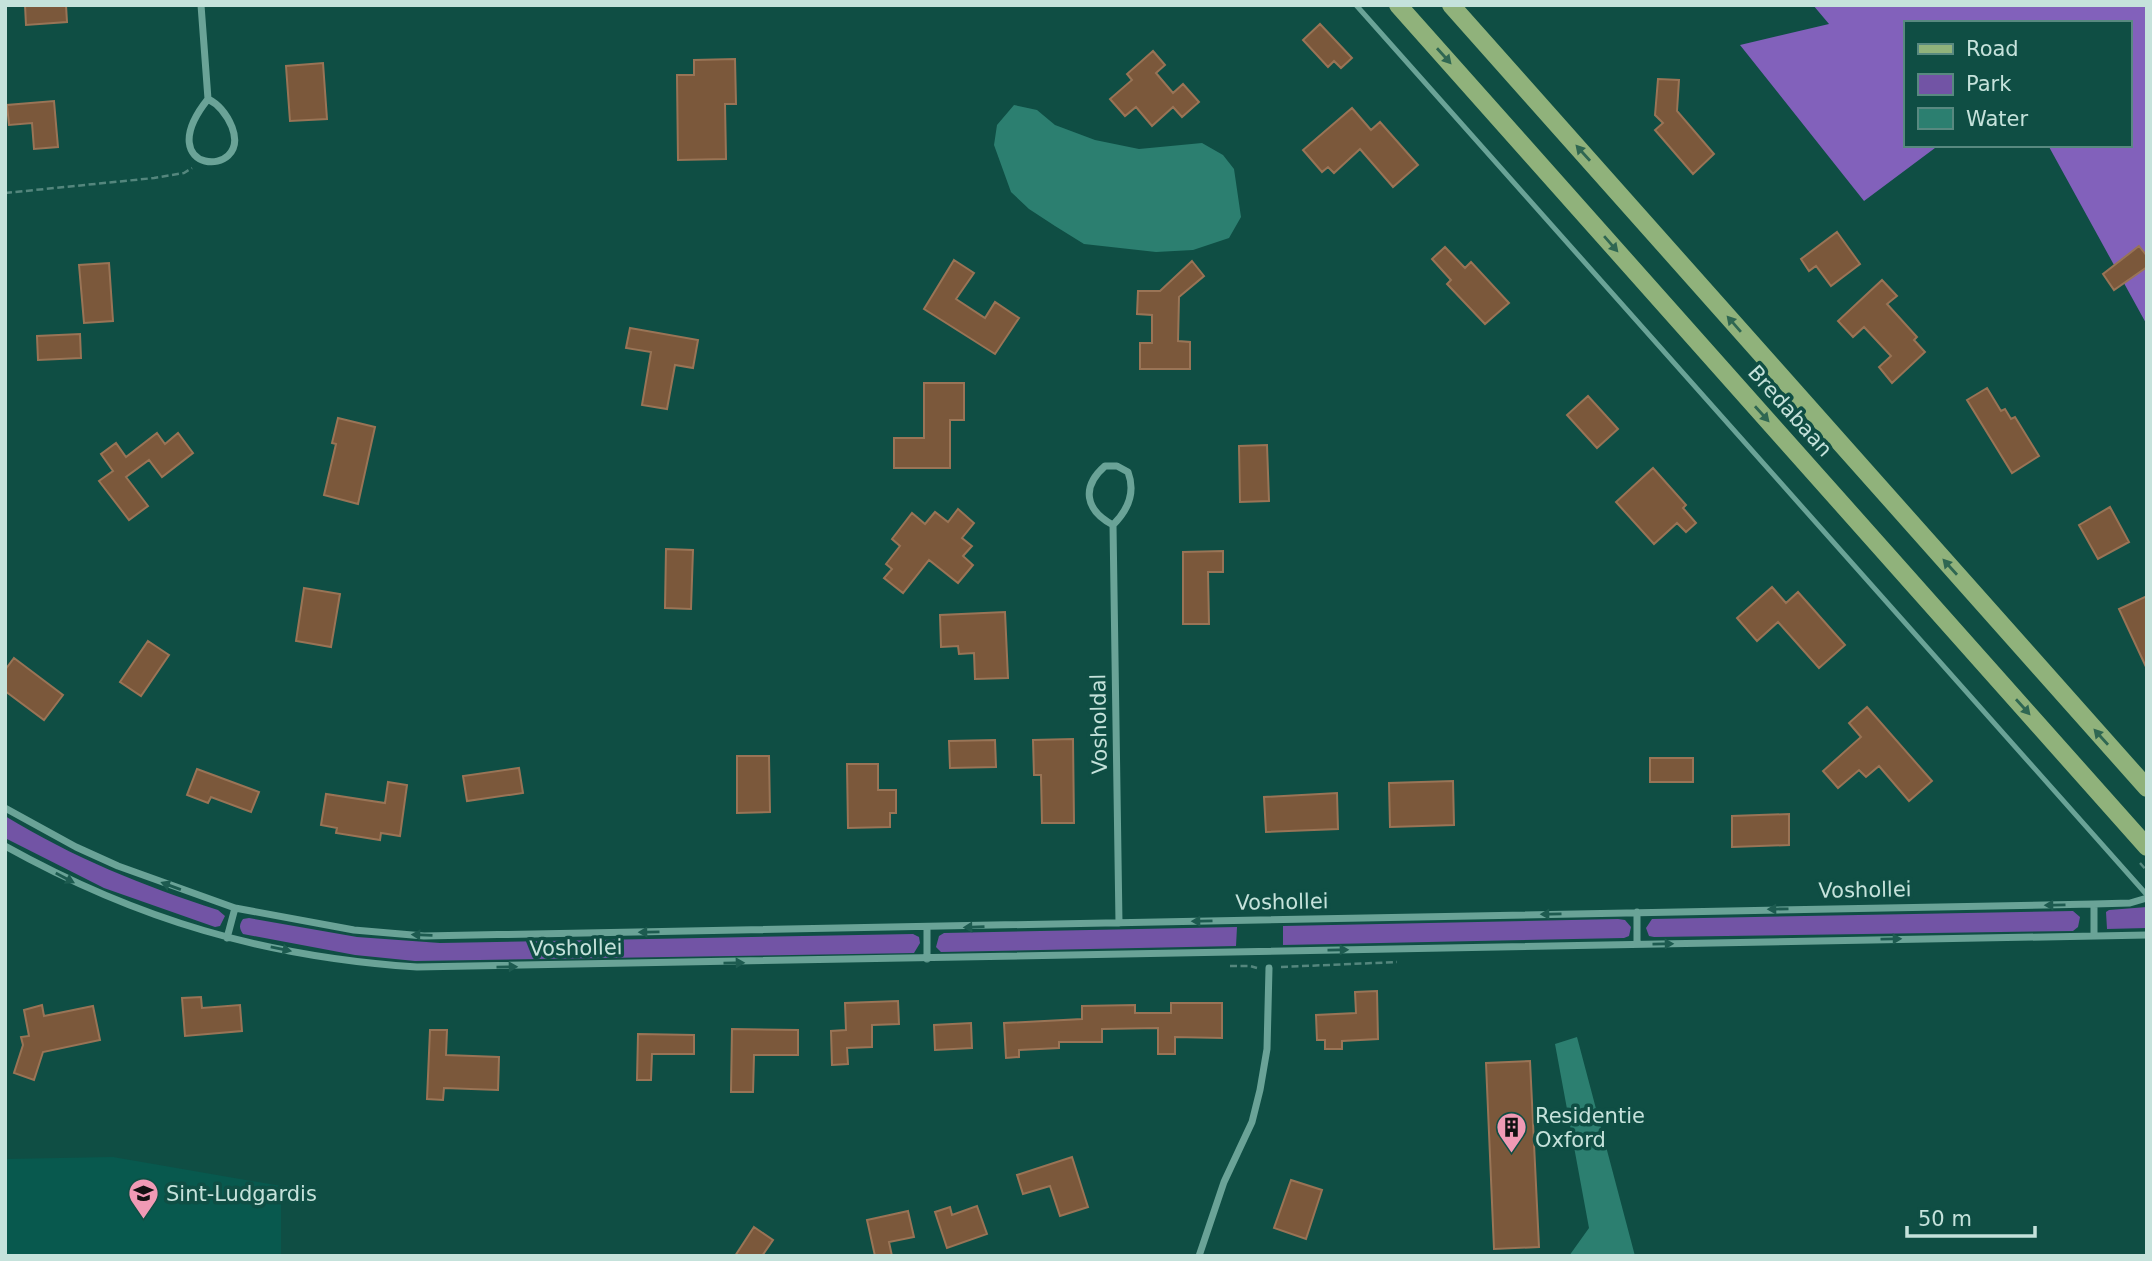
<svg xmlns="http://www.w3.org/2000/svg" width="2152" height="1261" font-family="'DejaVu Sans',sans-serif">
	<rect width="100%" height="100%" fill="#0f4e44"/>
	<path fill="#08594e" d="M113,1157L281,1186V1256H5V1159Z"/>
	<path fill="#7254a5" d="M5,816C72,857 143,886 218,910L225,916L220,926L215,927L104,888L5,838Z
		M2147,907V928L2107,929L2106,912L2109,910Z
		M2073,911L2080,917L2078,927L2073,931L1654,937L1649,936L1646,928L1652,919Z
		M249,918L357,937L440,943L913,934L919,937L920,943L914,953L415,961L355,955L243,934C239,928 239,925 243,919Z
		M1618,919L1625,920L1631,927L1629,936L1624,938L1283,945V926Z
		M1237,927L1236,946L941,952L936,947L939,936L944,933Z"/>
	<path fill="#8261bb" d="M1813,5H2147V325L2048,145H2129V23H1905V145H1939L1864,201L1740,45L1829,24Z"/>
	<path fill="#2c7f70" d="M1014,105L1037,110L1055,125L1095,140L1139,149L1202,143L1223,155L1234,169L1241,217L1229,238L1193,250L1156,252L1084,244L1055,226L1029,209L1011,192L994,145L997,125Z
		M1577,1037L1635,1256H1569L1589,1228L1555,1044Z"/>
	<path fill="#7b583b" stroke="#997456" stroke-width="2" d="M25,5H66L67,22L26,25Z
		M1320,24L1352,58L1341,68L1334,61L1328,67L1303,40Z
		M1153,51L1165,65L1156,73L1173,93L1183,84L1199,102L1182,117L1173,107L1152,126L1136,107L1125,116L1110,99L1132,80L1127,74Z
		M735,59L736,104H725L726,159L678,160L677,75H694V60Z
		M323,63L327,119L290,121L286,66Z
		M1658,79L1679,80L1677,111L1714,154L1693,174L1655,130L1663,123L1655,115Z
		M54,101L58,147L34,149L32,123L9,125L7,105Z
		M1352,108L1371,130L1380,122L1418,165L1393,187L1360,149L1334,173L1328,167L1322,172L1303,150Z
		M1837,232L1860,264L1831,286L1816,266L1809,271L1801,259Z
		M2139,246L2147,256V267L2114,290L2103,274Z
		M1445,247L1465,268L1471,262L1509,303L1485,324L1447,284L1451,280L1432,259Z
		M954,260L974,273L956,299L985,318L995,302L1019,318L995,354L924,309Z
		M1192,261L1204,276L1179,297L1178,341L1190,342V369H1140V343H1152V315L1137,314L1138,291H1160Z
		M109,263L113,321L84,323L79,265Z
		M1882,280L1897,296L1887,304L1917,337L1914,340L1925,352L1892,383L1879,367L1891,356L1864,327L1853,337L1838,321Z
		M630,328L698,340L693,368L675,365L667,409L642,405L651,352L626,348Z
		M80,334L81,358L38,360L37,336Z
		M924,383H964V420H950V468H894V438H924Z
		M1987,388L2001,411L2005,409L2011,419L2015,417L2039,456L2012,473L1967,400Z
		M1588,396L1618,429L1597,448L1567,415Z
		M338,418L375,427L358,504L324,495L336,444L332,443Z
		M157,433L165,444L178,433L193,453L162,477L149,460L126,477L148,506L129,520L99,481L113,471L101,454L116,443L126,457Z
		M1267,445L1269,501L1240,502L1239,446Z
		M1653,468L1686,505L1683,508L1696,523L1686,532L1677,523L1654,544L1616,502Z
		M2110,507L2129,542L2098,559L2079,525Z
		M958,509L974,523L962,538L972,546L963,556L973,565L958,583L929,560L903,593L884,578L892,569L886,564L900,546L892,539L912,513L925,524L935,512L948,522Z
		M666,549L693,550L691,609L665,608Z
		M1223,551V572H1208L1209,624H1183V552Z
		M1772,587L1786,603L1798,592L1845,645L1819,668L1778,622L1757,641L1737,618Z
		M304,588L340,594L331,647L296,641Z
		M2147,596V669L2119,609Z
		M1005,612L1008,678L975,679L974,653L959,654L958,646L941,647L940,615Z
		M148,641L169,655L141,696L120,682Z
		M14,658L63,695L44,720L5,691V670Z
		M1867,707L1932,781L1909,801L1879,766L1866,777L1859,770L1838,788L1823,771L1861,737L1849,723Z
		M1073,739L1074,823H1042L1041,775H1034L1033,740Z
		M995,740L996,767L950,768L949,741Z
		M737,756H769L770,812L737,813Z
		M1650,758H1693V782H1650Z
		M847,764H878V790H896V813H890V827L848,828Z
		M519,768L523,793L467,801L463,776Z
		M197,769L259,792L251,812L211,797L208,803L187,795Z
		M1453,781L1454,825L1390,827L1389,783Z
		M388,782L407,785L400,836L381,833L380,840L336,833L337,828L321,825L326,794L385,803Z
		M1337,793L1338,829L1266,832L1264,797Z
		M1789,814V845L1732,847V816Z
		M1377,991L1378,1039L1342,1041V1049H1325V1040H1317L1316,1015L1356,1013L1355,992Z
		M201,997L202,1008L240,1005L242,1031L185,1036L182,998Z
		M898,1001L899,1024L872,1025V1047L847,1048L848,1064L832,1065L831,1031L846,1030L845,1003Z
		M1171,1003H1222V1038L1175,1037V1054H1158V1028L1102,1029V1042H1059V1048L1019,1050V1057L1006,1058L1004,1023L1082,1019V1006L1135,1005V1013H1171Z
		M42,1005L44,1016L93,1006L100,1040L43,1052L34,1080L14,1073L23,1045L21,1037L29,1036L24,1010Z
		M971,1023L972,1048L935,1050L934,1025Z
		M732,1029L798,1030V1055H754L753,1092H731Z
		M430,1030H447L446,1055L499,1057L498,1090L444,1088L443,1100L427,1099Z
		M638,1034L694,1035V1054H652L651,1080H637Z
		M1530,1061L1539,1247L1494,1249L1486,1063Z
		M1072,1157L1088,1207L1060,1216L1050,1186L1023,1194L1017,1175Z
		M1291,1180L1322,1190L1306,1239L1274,1228Z
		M977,1206L987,1234L947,1248L935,1212L950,1207L952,1215Z
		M908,1211L914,1237L889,1242L892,1256H875L867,1220Z
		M754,1227L773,1240L762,1256H735Z"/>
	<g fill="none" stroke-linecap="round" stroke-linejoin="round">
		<path stroke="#54867d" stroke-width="2.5" stroke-dasharray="7 3.5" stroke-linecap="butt" d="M5,193L154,178L184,173L192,168
			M2140,863L2147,871
			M1230,966H1250L1257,968
			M1281,967L1397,962"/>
		<path stroke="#6aa397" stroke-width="5" d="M1356,5L2147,895"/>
		<path stroke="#6aa397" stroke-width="7" d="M201,5L208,99C148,174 252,180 232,127C227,115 220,105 208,99
			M1105,466H1117L1128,472C1136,493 1128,510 1113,525C1085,510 1081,487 1105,466Z
			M1113,525L1119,923
			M5,808L76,847L118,866L235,908L354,930L424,936L2094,904L2130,903L2147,898
			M5,846C138,920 265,957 417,967L2147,935
			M2094,904V934
			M1637,912V944
			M927,928V959
			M227,938L235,908
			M1199,1256L1224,1182L1252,1122L1260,1090L1267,1049L1269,968"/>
		<path stroke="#90b27b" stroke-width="18" d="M1398,5L2147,847
			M1451,5L2147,788"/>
	</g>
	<defs><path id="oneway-solid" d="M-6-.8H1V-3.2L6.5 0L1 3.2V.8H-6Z" transform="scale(1.75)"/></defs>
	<g fill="#2f6752">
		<use href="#oneway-solid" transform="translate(1444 56) rotate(48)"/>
		<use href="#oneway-solid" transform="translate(1583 153) rotate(-132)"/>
		<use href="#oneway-solid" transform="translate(1611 244) rotate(49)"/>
		<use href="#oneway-solid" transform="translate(1734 324) rotate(-131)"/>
		<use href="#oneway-solid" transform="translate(1762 414) rotate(48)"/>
		<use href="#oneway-solid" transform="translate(1950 567) rotate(-132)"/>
		<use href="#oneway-solid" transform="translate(2023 707) rotate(48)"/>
		<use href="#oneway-solid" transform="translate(2101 737) rotate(-132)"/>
	</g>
	<g fill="#1d5b50">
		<use href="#oneway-solid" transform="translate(65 878) rotate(28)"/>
		<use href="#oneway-solid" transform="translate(171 886) rotate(-160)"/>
		<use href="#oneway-solid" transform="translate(2055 905) rotate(179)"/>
		<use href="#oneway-solid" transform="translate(1778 909) rotate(179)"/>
		<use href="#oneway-solid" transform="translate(1551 914) rotate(179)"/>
		<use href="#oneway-solid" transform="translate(1202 921) rotate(179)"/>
		<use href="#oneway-solid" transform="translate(974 927) rotate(178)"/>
		<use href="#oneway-solid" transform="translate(649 932) rotate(179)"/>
		<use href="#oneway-solid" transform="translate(422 935) rotate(-178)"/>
		<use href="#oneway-solid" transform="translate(1891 939) rotate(-1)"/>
		<use href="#oneway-solid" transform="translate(1663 944) rotate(-1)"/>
		<use href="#oneway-solid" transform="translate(281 949) rotate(11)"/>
		<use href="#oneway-solid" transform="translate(1338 950) rotate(-1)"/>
		<use href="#oneway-solid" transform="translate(734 963) rotate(-1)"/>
		<use href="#oneway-solid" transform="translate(507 967) rotate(-1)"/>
	</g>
	<defs>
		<symbol id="building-pin" viewBox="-11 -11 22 30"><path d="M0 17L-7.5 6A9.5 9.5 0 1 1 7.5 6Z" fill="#f09ab5" stroke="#0f4e44"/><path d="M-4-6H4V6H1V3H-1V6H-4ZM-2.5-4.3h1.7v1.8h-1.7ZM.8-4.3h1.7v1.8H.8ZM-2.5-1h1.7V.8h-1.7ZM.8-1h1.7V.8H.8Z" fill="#111"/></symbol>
		<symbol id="school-pin" viewBox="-11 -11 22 30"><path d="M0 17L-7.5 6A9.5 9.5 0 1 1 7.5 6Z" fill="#f09ab5" stroke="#0f4e44"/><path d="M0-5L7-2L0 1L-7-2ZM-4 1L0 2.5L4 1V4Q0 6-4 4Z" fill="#111"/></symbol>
	</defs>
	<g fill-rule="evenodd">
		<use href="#building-pin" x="1494" y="1110" width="35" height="47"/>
		<use href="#school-pin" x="126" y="1176" width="35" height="47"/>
	</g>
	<g text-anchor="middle" stroke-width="7" stroke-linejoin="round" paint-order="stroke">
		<g font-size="21" fill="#c5e2db" stroke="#0f4e44">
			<text transform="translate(1790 411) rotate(48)" y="7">Bredabaan</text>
			<text transform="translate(1099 724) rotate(-91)" y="7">Vosholdal</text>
			<text transform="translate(1865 890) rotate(-1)" y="7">Voshollei</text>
			<text transform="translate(1282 902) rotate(-1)" y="7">Voshollei</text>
			<text transform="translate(576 948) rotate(-1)" y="7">Voshollei</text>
		</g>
		<g font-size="21" fill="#c5e2db" stroke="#0f4e44" text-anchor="start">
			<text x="1535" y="1123">Residentie<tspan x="1535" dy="24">Oxford</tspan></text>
			<text x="166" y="1201">Sint-Ludgardis</text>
		</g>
	</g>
	<rect width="2152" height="1261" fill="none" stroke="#c5e2db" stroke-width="14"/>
	<rect x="1904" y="21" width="228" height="126" fill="#0f4e44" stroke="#588980" stroke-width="2"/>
	<rect x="1918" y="44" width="35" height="10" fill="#90b27b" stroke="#588980" stroke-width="2"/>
	<text x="1966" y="56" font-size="21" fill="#c5e2db">Road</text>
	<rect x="1918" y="74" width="35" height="21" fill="#7254a5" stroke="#588980" stroke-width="2"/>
	<text x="1966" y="91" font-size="21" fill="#c5e2db">Park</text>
	<rect x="1918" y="108" width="35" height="21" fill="#2c7f70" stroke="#588980" stroke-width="2"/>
	<text x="1966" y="126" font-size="21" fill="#c5e2db">Water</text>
	<path d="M1907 1226v10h128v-10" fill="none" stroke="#c5e2db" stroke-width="3.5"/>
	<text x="1918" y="1226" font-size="21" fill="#c5e2db" stroke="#0f4e44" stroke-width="5" paint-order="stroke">50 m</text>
</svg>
